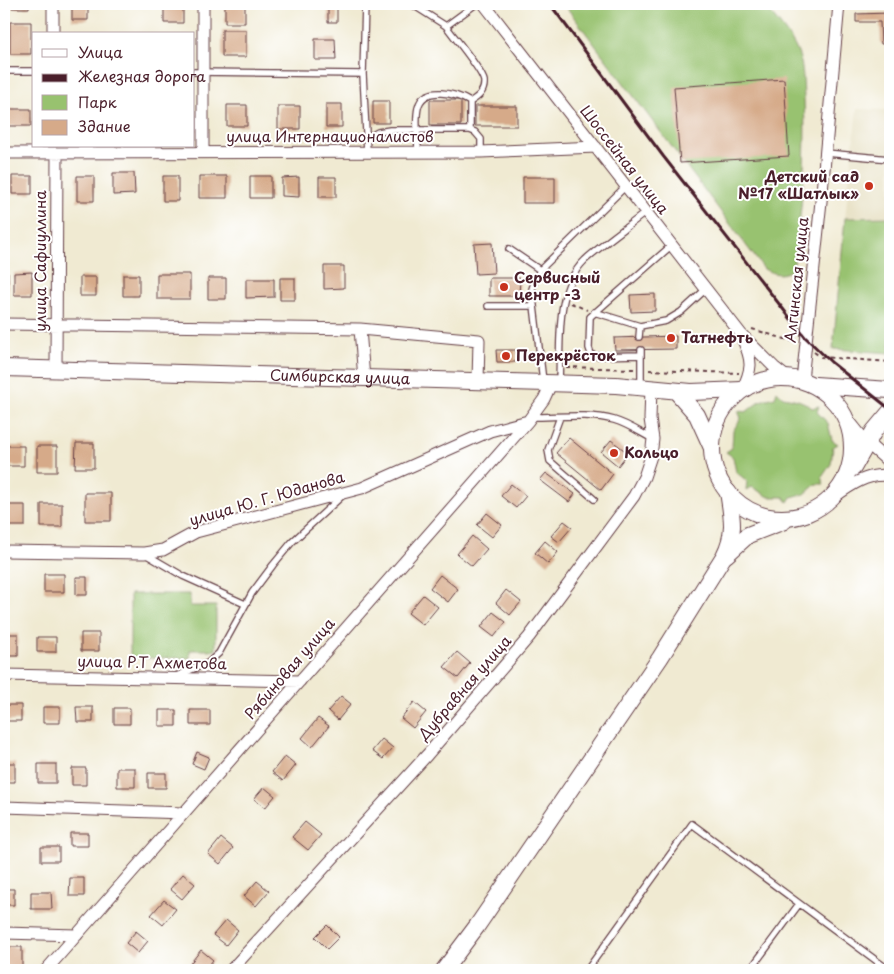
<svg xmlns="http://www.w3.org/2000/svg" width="894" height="974" font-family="'Playpen Sans',sans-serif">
	<rect width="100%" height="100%" fill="#fff"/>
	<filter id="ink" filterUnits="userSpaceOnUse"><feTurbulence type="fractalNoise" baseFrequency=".02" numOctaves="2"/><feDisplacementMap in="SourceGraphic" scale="10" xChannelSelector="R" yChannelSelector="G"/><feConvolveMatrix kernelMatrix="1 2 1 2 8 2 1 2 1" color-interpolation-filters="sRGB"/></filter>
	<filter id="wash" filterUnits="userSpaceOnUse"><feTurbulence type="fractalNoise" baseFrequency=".0096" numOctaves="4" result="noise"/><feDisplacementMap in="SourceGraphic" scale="20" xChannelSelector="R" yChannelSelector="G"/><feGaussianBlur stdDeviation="1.12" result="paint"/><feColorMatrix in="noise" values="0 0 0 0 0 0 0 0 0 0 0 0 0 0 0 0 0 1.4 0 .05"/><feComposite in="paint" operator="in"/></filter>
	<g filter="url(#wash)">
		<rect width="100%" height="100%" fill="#f0ead2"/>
		<path fill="#e3dbba" d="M857,109L890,110V217L845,218Z"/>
		<path fill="#98c26f" stroke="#71704d" d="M564,4H763C775,19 791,35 798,53C804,67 803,84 804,98C807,156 802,212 793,269C783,276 775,275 764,269Z
			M890,217V353L833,349L845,218Z
			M777,391L783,397C794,399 803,400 812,408L819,406L817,412L828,423L832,440L838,444L833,447L831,464L822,477L824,484H816L805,494L791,497L788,502L784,497H769L752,487L746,490L747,481L736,472L733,457L726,452L732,448L733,431L741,418L738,411L746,412L760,401L775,397Z
			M130,594H190V606H216V650H190V658H130Z"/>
		<g id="blocks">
			<path fill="#d6aa89" d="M12,4H29V8H12Z
				M72,4H88V20H72Z
				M164,4H183V23H164Z
				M225,4H245V23H225Z
				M328,7H337V22H328Z
				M890,13V44H881L880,22H856V14Z
				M10,22H31V54H10Z
				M222,30H246V57H222Z
				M315,39H335L336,60H315Z
				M784,79L789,156L680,163L674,87Z
				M430,100H461V125H430Z
				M373,101H389V123H373Z
				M326,104H342V127H326Z
				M227,105H247V126H227Z
				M278,106H300V129H278Z
				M475,106H517V126H475Z
				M8,109H31V126H8Z
				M113,173H134L135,194L113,195Z
				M12,176H32V194H12Z
				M77,176H94V201H77Z
				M163,176H178V201H163Z
				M199,176H227V198H199Z
				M250,176H271V198H250Z
				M299,177V197L282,196V178Z
				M319,177H336V197H319Z
				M523,177H555V203H523Z
				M492,243L494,273L476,274L474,244Z
				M324,266H344V288L324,289Z
				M32,272V295H14V273Z
				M4,273H8V295H4Z
				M157,274H190V299H157Z
				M123,275H139V296H123Z
				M80,277H96V296H80Z
				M208,278H226V299H208Z
				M280,278H295V300H280Z
				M489,278H520L519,296H489Z
				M246,279H274V297L246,298Z
				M655,294V311L631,312L630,295Z
				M676,336V349L615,350L614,338Z
				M496,350H516V362H497Z
				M569,438L613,474L601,490L556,453Z
				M611,440L628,453L618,466L601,452Z
				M76,443H94V468H75Z
				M6,446H24V466H6Z
				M37,446H57V472H37Z
				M546,473L575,494L569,502L540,480Z
				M511,484L526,496L516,508L501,496Z
				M85,493H111V521H85Z
				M41,504H62V527H41Z
				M4,505H25V526H4Z
				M487,513L502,525L492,537L477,525Z
				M564,521L572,527L559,542L551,536Z
				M472,536L487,549L472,566L457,554Z
				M545,541L558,552L548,564L535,553Z
				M44,574H64V592H44Z
				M440,575L458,589L448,602L430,588Z
				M76,577H87V595H76Z
				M506,590L521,602L510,615L496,603Z
				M423,595L438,607L423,625L408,613Z
				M493,612L506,622L494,637L481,627Z
				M81,633H99V651H81Z
				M4,634H18V656H4Z
				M37,637H56V652H37Z
				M457,652L470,663L458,678L444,667Z
				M341,696L351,704L338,720L328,711Z
				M414,702L426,712L413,728L401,718Z
				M4,705H21V721H4Z
				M43,707H60V723H43Z
				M76,707H93V722H77Z
				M114,708H130V724H114Z
				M159,710H176V726H159Z
				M190,710H210V725H190Z
				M318,718L329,726L312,747L302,738Z
				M382,739L393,748L383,759L372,751Z
				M197,752L209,757L204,769L192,764Z
				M285,756L296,765L283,781L272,772Z
				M4,763H15V782H4Z
				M38,764H56V783H38Z
				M72,768H86V785H72Z
				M117,768H135V787H117Z
				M148,773H166V788H148Z
				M264,787L275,796L265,808L254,799Z
				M305,822L321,835L308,850L292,837Z
				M4,828H8V846H4Z
				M70,833H88V846H70Z
				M221,838L233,848L220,864L208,854Z
				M41,847H59V861H41Z
				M183,874L195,884L182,899L170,889Z
				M70,878H84V896H69Z
				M257,881L269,891L256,906L244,896Z
				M4,889H14V905H4Z
				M31,892H51L52,909H31Z
				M164,900L176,909L163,925L151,915Z
				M226,920L238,930L226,945L213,935Z
				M327,925L339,937L327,949L315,937Z
				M136,931L148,941L138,953L126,943Z
				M4,947H22V970H4Z
				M201,950L213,960L205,970H193L188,966Z"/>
		</g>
	</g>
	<g filter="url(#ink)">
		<use href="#blocks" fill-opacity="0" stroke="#633d44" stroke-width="1"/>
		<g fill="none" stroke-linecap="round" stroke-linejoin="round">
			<defs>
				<path id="lane" d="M365,4L363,74L367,152
					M413,5L446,26L476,4
					M446,26C454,37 482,70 484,81C485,92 478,97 470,102
					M4,71H34
					M194,72L363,74
					M470,130L475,132L481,139V152
					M367,138L378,132L390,130H470V102C457,94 423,84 418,108C415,120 418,139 418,152
					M826,153L890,159
					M509,249L540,270
					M488,306H534
					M594,312L640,326L666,321L681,312L706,289
					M639,337L640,326
					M641,350V385
					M641,355L595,356L591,354L589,348L590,317L672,245
					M543,381L532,289L535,280L540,270L626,186
					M559,382C561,343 554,290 585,260C604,243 626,228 646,212
					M532,417C559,417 589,413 614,420C628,424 641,433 653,439
					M560,417L548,450L550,461L594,499
					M147,555L183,576L245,604
					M176,676L208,663L219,653L252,593L273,565L292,542L342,496
					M587,970L692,824L889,970
					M750,970L799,904"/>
				<path id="street" d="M203,4V152
					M484,4L741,334L774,367L788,378
					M53,34V4
					M4,153L481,152L596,147
					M4,324L360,329L479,340L478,382
					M360,329L364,379
					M56,369L57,153
					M802,380L822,192L839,4
					M742,390C752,369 753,362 743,340
					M846,417L867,443L890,463
					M830,500C848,487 867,472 890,476
					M4,551L144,553L163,550L196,532L362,488L490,431L528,421
					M4,675L300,681
					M4,807L184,813
					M4,933L77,935
					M46,970L528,421L544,399L551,384
					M231,970L427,755L529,637L634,496L644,477L651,456L653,439L650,419L651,388"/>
				<g id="secondary">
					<path id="s1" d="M4,368L616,385L691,392L742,390"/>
					<circle cx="782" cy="448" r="70"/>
					<path d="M815,385L890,390"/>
					<path d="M676,391L697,415L712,448"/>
					<path d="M853,468L874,431L890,412"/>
					<path d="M726,555L748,535L784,521"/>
					<path d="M444,970L477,926L660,658L724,556C736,533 732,517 728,492"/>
				</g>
			</defs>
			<use href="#lane" stroke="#633d44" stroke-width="8"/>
			<use href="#street" stroke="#633d44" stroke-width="13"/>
			<use href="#secondary" stroke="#633d44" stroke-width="18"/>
			<path stroke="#633d44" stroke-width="2" stroke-dasharray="4 4" stroke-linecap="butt" d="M571,303L587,310
				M752,329L795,342
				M814,352L821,357L890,362
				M566,367L634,369
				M649,370L739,373"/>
			<use href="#lane" stroke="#fff" stroke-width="5.5"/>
			<use href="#street" stroke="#fff" stroke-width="11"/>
			<use href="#secondary" stroke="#fff" stroke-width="16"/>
			<path stroke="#4a1f2b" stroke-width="3" d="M550,4L663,156L805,337L832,363L890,409"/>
		</g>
	</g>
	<g fill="#c8321e" stroke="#fff" stroke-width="2">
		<circle cx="869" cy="186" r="5"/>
		<circle cx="504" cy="287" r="5"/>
		<circle cx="671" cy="338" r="5"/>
		<circle cx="506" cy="356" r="5"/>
		<circle cx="614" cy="453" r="5"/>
	</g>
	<g text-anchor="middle" stroke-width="4" stroke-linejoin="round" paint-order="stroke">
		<g font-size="15" fill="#4a1f2b" stroke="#fff">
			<text x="330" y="142">улица Интернационалистов</text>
			<text transform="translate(624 160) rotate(52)" y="5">Шоссейная улица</text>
			<text transform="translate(41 261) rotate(-90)" y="5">улица Сафиуллина</text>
			<text transform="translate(797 280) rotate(-84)" y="5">Алгинская улица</text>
			<text dy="5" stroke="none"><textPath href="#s1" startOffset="336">Симбирская улица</textPath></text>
			<text transform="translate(267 499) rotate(-16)" y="5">улица Ю. Г. Юданова</text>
			<text transform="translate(152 663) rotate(1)" y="5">улица Р.Т Ахметова</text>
			<text transform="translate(290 669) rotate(-49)" y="5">Рябиновая улица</text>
			<text transform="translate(465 688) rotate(-49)" y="5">Дубравная улица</text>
		</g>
		<g font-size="15" font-weight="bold" fill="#4a1f2b" stroke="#fff" text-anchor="start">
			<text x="859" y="182" text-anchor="end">Детский сад<tspan x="859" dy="17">№17 «Шатлык»</tspan></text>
			<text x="514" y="283">Сервисный<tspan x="514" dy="17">центр -3</tspan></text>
			<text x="681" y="343">Татнефть</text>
			<text x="516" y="361">Перекрёсток</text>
			<text x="624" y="458">Кольцо</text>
		</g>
	</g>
	<rect width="894" height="974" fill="none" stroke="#fff" stroke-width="20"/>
	<rect x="32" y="32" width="162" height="115" fill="#ffffff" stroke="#b7a5aa"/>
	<rect x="42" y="49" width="25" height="8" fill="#ffffff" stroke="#b7a5aa"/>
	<text x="78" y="58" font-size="15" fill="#4a1f2b">Улица</text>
	<rect x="42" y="74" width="25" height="8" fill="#4a1f2b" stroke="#b7a5aa"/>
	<text x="78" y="82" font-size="15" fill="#4a1f2b">Железная дорога</text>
	<rect x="42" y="95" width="25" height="15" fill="#98c26f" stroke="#b7a5aa"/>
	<text x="78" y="108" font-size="15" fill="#4a1f2b">Парк</text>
	<rect x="42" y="120" width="25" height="15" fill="#d6aa89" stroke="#b7a5aa"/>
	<text x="78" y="132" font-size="15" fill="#4a1f2b">Здание</text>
</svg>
